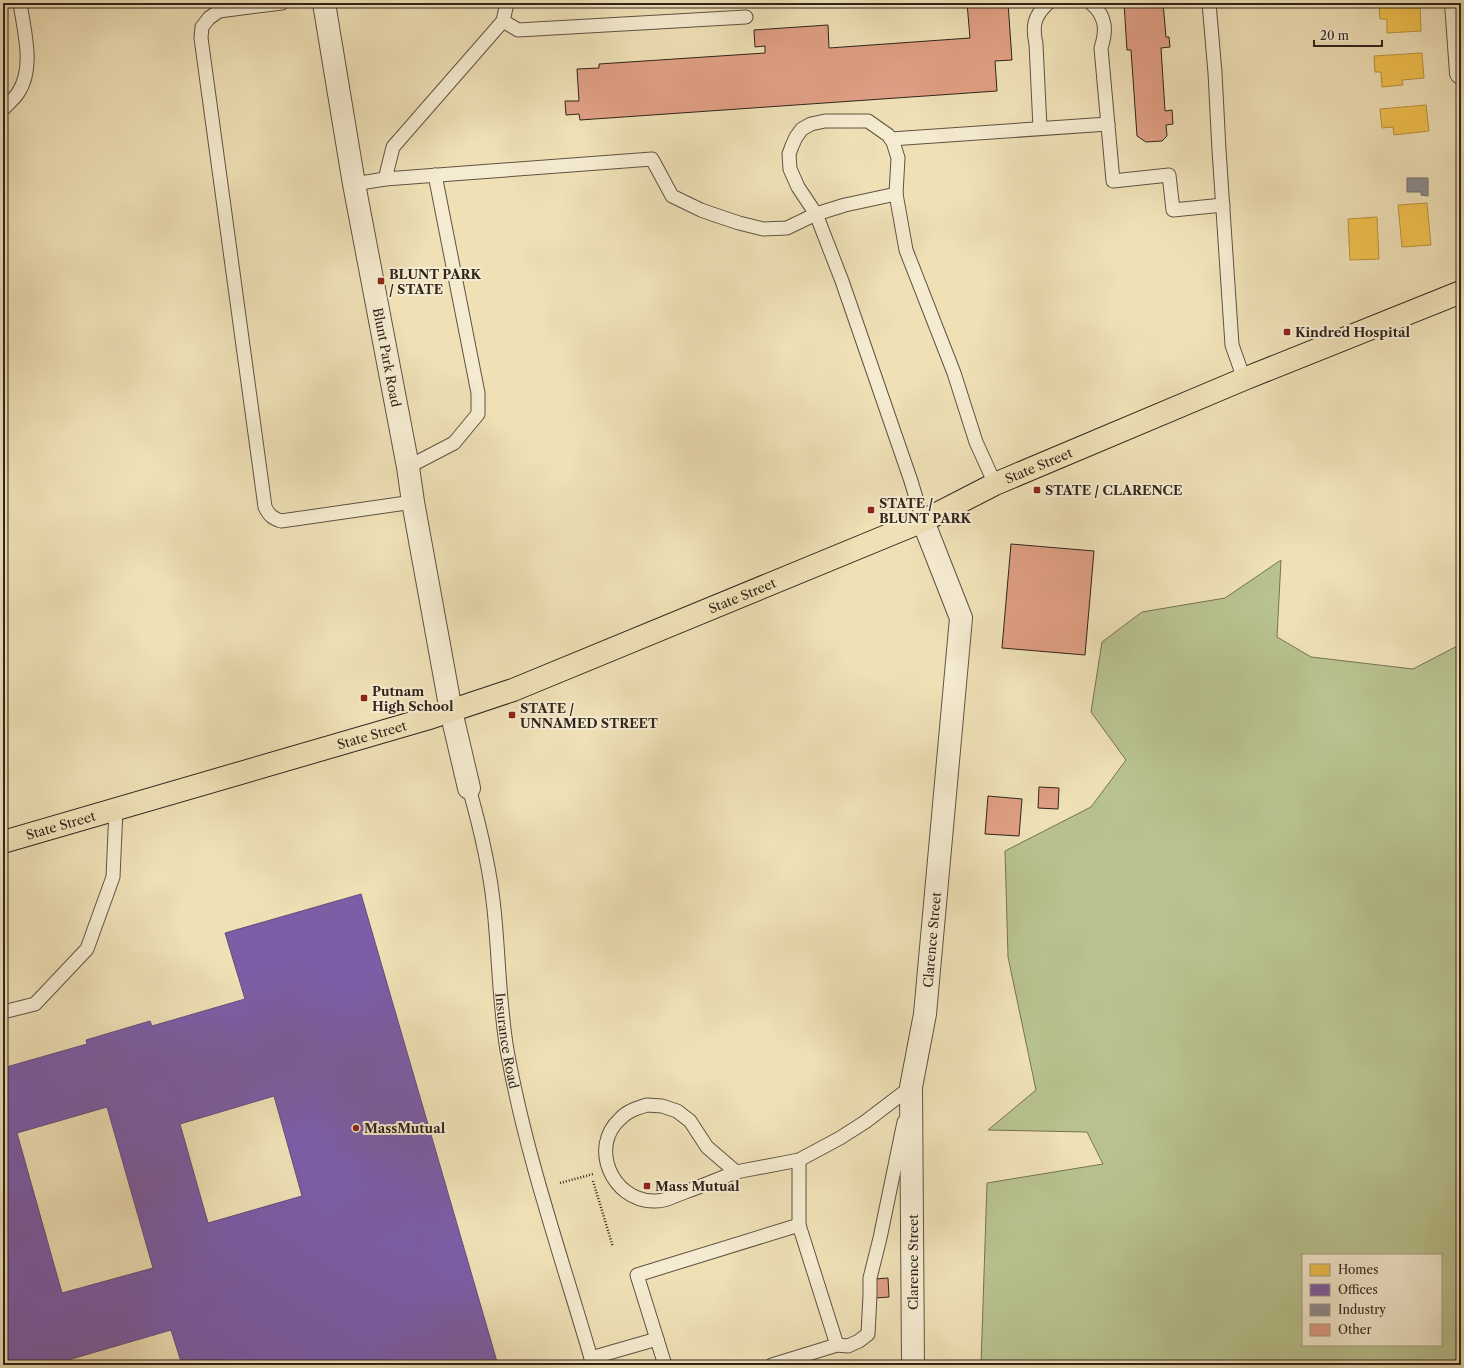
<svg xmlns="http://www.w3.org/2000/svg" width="1464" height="1368" font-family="'Libre Caslon Text',serif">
	<rect width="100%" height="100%" fill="#efe0b6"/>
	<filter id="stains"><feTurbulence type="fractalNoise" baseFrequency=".005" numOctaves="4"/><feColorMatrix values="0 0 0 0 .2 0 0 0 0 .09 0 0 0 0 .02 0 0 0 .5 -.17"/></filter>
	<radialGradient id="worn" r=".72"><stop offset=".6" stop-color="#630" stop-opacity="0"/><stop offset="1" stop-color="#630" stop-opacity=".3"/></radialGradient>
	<path fill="#b8c28e" stroke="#747355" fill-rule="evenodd" d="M1281,560L1277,637L1311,657L1413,669L1461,644V1365H981L987,1183L1103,1164L1087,1132L988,1130L1036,1090L1008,957L1005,851L1091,807L1126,760L1091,712L1102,642L1142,612L1225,598ZM1303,1255H1441V1345H1303Z"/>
	<path fill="#f2c14e" stroke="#b8923f" d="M1420,3L1421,31L1387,33V19H1380L1379,4Z
		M1422,53L1424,78L1402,80L1403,85L1382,87L1381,72H1375L1374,56Z
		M1426,105L1429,131L1394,135L1393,127L1382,128L1380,109Z
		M1427,203L1431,245L1402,247L1398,205Z
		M1377,217L1379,259L1350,260L1348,219Z"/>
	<path fill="#7b5ea7" stroke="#644d7d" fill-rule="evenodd" d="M361,894L498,1365H182L171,1330L51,1365H3V1068L87,1044L86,1040L150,1021L152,1026L245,999L225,933ZM274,1096L302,1196L208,1223L180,1124ZM107,1107L153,1268L62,1293L17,1133Z"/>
	<path fill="#8d8d92" stroke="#716e6f" d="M1407,178H1428V196L1421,195V192H1407Z"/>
	<path fill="#e09f84" stroke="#30241c" d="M967,3H1008L1012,60L995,61L997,91L580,120L579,114L566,115L565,101H579L577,69L599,68V64L765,53V46L755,47L754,30L828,25L829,48L970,38Z
		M1124,3H1163L1166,37H1169L1170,47L1161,48L1165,111L1172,110L1173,124L1166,125L1167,136L1162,141L1146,142L1137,136L1131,50H1127Z
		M1011,544L1094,551L1085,655L1002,648Z
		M1039,787L1059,788L1058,809L1038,808Z
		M988,796L1022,799L1019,836L985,834Z
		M888,1278L889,1297L876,1298L875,1279Z"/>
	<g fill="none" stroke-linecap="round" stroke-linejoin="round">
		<defs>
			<g id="service">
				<path d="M282,3L219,11L209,18L202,27L201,38L265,507C269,515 272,518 281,521L413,502"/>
				<path d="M1091,3C1106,16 1107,30 1101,48L1113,181L1169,175L1173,210L1223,205"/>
				<path d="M1209,3L1215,73L1219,150L1232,345L1244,379"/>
				<path d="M503,21L518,30L746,17"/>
				<path d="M3,109C8,104 14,99 18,93C35,68 24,31 20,3"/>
				<path d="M1040,128L1036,44C1032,26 1034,16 1048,3"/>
				<path d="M891,139L1108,124"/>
				<path d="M385,179L393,147L503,21L507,3"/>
				<path d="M354,184L385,179L652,159L672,196L701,210L718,216L739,223L763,229L787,228L816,214L845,205L896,194"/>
				<path d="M408,467L454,443L478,414V393L435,175"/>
				<path d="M923,521L911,481L842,281L816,214L798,187L790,169L789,154L792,146L796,137L802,129L811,124L825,121H868L888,135L893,142L898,158L896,194L906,250L954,373L976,442L995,484"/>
				<path id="s1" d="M469,788C480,827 490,868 494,909C499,956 499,1003 507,1050C526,1157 563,1261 593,1365"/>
				<path d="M3,1012L35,1004L87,949L113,877L116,809"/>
				<path d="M647,1105L662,1106L677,1111L690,1121L707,1147L736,1172C719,1179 702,1186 685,1192C674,1196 664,1202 653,1201C612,1200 589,1147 620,1119C627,1111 637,1108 647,1105Z"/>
				<path d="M736,1172L799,1160L840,1138L865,1122L911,1087"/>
				<path d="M799,1225V1160"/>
				<path d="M591,1358L657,1339"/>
				<path d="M665,1365L637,1275L799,1225L837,1345"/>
				<path d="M772,1365L837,1345L848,1346L859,1341L868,1334L870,1295V1278L880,1238L904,1122"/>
			</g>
			<g id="minor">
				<path id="s2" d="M324,3L354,184L408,467L413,502L451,711L469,788"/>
				<path d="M1456,3L1461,73"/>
				<path id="s3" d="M913,1365L911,1087L925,1014L961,618L923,521"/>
			</g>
			<g id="primary">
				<path id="s4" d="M3,842L426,719L513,690L923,521L995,484L1244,379L1461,292"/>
			</g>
		</defs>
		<use href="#service" stroke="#605342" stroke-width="15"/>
		<use href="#minor" stroke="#605342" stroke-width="24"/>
		<use href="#primary" stroke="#30241c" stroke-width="24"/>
		<path stroke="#30241c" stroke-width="2.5" stroke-dasharray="1 2" stroke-linecap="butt" d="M593,1181L613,1247
			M560,1183L593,1174
			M133,1365V1363"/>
		<use href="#service" stroke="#f5ebd0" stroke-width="13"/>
		<use href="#minor" stroke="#f5ebd0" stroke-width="22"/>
		<use href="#primary" stroke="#efe0b6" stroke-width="22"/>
	</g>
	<g fill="#8f2418" stroke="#f5ebd0" stroke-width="1.5">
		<rect x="377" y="277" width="8" height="8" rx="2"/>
		<rect x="1283" y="328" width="8" height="8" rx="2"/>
		<rect x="1033" y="486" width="8" height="8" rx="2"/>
		<rect x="867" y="506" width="8" height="8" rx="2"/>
		<rect x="360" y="694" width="8" height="8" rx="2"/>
		<rect x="508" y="711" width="8" height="8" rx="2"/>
		<circle cx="356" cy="1128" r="4"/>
		<rect x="643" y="1182" width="8" height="8" rx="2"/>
	</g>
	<g text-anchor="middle" stroke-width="4" stroke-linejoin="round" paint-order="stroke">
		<g font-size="13" font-weight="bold" fill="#30241c" stroke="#f5ebd0" text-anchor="start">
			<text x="389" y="279">BLUNT PARK<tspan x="389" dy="15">/ STATE</tspan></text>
			<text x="1295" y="337">Kindred Hospital</text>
			<text x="1045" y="495">STATE / CLARENCE</text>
			<text x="879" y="508">STATE /<tspan x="879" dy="15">BLUNT PARK</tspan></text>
			<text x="372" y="696">Putnam<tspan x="372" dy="15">High School</tspan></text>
			<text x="520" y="713">STATE /<tspan x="520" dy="15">UNNAMED STREET</tspan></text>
			<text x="364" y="1133">MassMutual</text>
			<text x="655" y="1191">Mass Mutual</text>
		</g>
		<g font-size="13" fill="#30241c" stroke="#f5ebd0">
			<text dy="5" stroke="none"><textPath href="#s2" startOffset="360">Blunt Park Road</textPath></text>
			<text dy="5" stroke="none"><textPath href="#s4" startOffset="1104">State Street</textPath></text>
			<text dy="5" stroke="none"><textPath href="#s4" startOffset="780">State Street</textPath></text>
			<text dy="5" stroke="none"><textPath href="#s4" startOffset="384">State Street</textPath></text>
			<text dy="5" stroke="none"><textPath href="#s4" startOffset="60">State Street</textPath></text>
			<text dy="5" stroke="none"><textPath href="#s3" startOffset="427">Clarence Street</textPath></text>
			<text dy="5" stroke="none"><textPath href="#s1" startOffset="256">Insurance Road</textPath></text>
			<text transform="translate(913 1262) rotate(-90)" y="5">Clarence Street</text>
		</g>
	</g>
	<rect width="1464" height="1368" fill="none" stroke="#efe0b6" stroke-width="16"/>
	<rect x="4" y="4" width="1456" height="1360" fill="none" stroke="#30241c" stroke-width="2"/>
	<rect x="8" y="8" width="1448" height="1352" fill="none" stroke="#30241c"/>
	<rect x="1302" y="1254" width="140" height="92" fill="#f5ebd0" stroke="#a69b88"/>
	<rect x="1310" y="1264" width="20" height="12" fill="#f2c14e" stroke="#a69b88"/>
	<text x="1338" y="1274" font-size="12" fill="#30241c">Homes</text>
	<rect x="1310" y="1284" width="20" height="12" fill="#7b5ea7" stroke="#a69b88"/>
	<text x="1338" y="1294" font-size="12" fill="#30241c">Offices</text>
	<rect x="1310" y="1304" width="20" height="12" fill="#8d8d92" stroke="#a69b88"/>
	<text x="1338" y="1314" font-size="12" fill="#30241c">Industry</text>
	<rect x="1310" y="1324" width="20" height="12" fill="#e09f84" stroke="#a69b88"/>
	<text x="1338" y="1334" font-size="12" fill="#30241c">Other</text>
	<path d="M1314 40v6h68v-6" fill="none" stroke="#30241c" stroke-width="2"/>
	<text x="1320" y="40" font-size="12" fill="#30241c" stroke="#f5ebd0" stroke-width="3" paint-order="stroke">20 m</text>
	<rect width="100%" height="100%" filter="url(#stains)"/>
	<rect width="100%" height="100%" fill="url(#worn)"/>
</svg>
